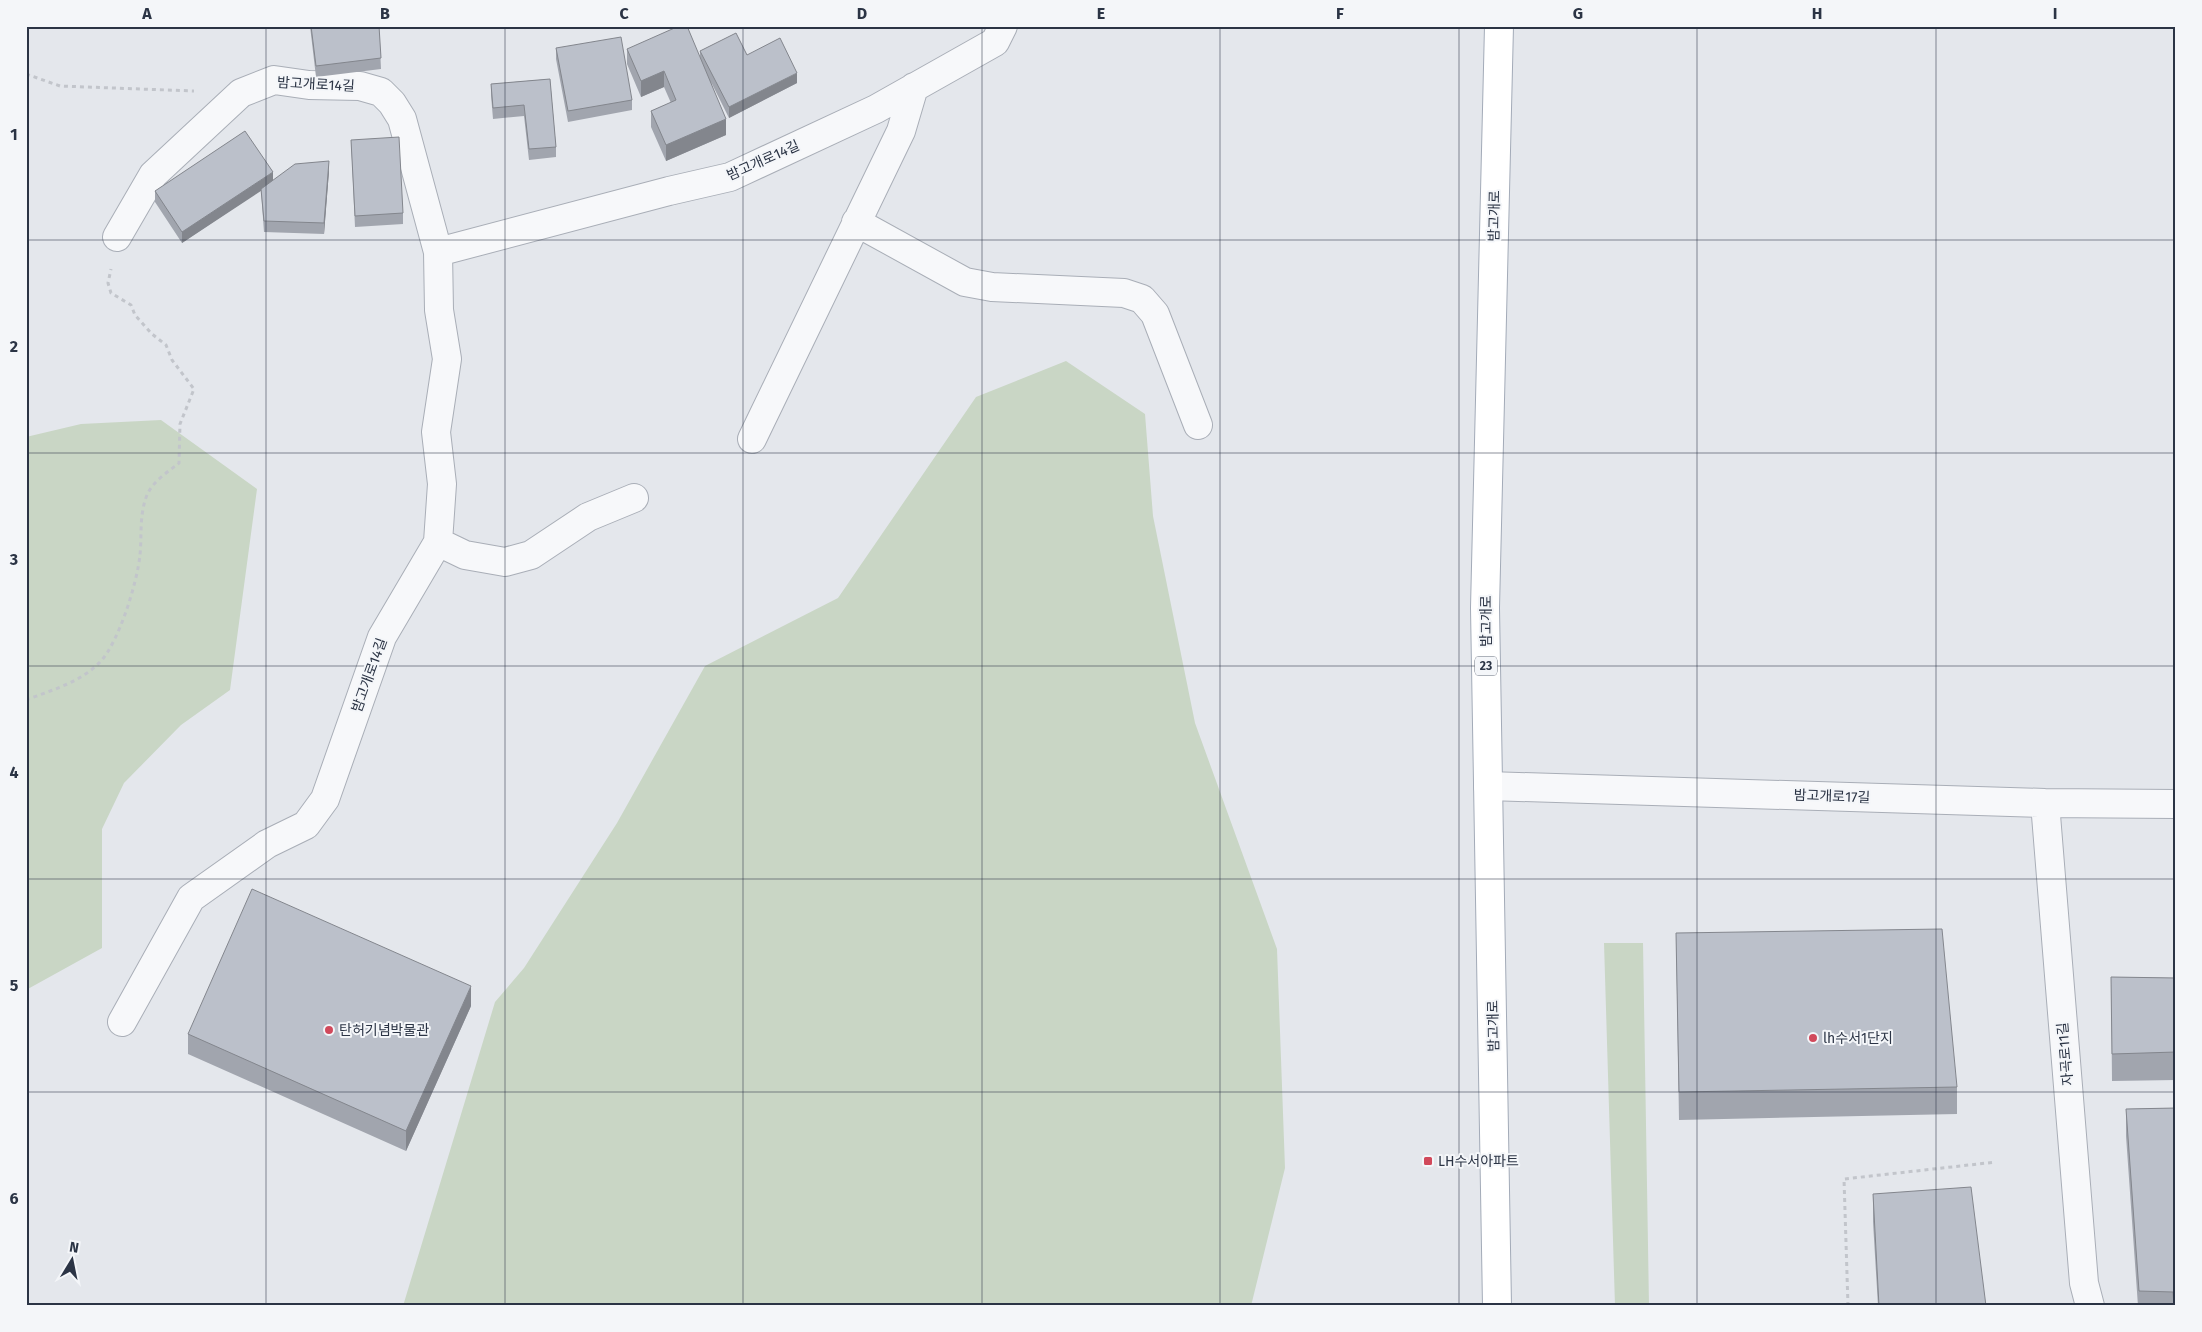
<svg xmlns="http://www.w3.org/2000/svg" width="2202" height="1332" font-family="'Fira Sans','Noto Sans KR',sans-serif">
	<rect width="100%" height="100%" fill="#e4e7ec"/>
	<path fill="#c9d6c5" d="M1066,361L1145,414L1153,516L1195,723L1277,949L1285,1168L1251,1306H403L495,1002L524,968L617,823L705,666L838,598L976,397Z
		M161,420L257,489L230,690L181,725L124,783L102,829V948L26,990V437L81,424Z
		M1604,943H1643L1649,1306H1615Z"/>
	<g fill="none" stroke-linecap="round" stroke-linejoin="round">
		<defs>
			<path id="minor" d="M856,222L965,282L992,287L1124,293L1142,299L1155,314L1198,425
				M117,237L153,175L241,93L274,80L309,85L360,86L381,92L392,103L402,119L438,252L439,310L447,359L436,432L442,484L438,542L382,637L325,799L306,825L267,844L191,898L122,1022
				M438,252L669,191L730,177L876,109L995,42L1003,26
				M752,439L901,131L914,87
				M438,542L465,555L505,562L531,555L588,517L634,498
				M1488,786L2045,803L2176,804
				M2045,803L2084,1283L2090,1306"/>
			<path id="major" d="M1497,1306L1485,608L1499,26"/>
		</defs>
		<use href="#minor" stroke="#a9aeb7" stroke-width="30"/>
		<use href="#major" stroke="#a3abb8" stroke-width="30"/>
		<path stroke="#c2c5cb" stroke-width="3" stroke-dasharray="4 4" stroke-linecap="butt" d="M26,74L60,86L194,91
			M26,700C52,690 81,682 100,662C119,642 137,583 140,555C142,535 139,515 147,495C153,481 168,472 179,463L180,424L194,389L172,360L166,345L152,334L135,315L131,305L111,293L108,283L111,269
			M1848,1306L1844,1179L1996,1162"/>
		<use href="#minor" stroke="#f7f8fa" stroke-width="28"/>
		<use href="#major" stroke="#fff" stroke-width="28"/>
	</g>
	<path fill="#a1a5ae" d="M310,26H379L381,69L316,77Z
		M556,48L632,100V110L568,122L556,59Z
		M627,49L700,58V51L747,55L797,83L729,118L711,82L726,135L666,161L651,127V111L671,103L664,87L641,97L627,64Z
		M550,79L556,147V157L529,160L524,116L493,119L491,95V84Z
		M351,140L403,213V224L355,227Z
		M329,171L324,234L264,232L261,190L182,243L155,202V191L273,181Z
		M1676,933L1957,1087V1114L1679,1120Z
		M2111,977L2176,978V1080L2112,1081Z
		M471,1006L406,1151L188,1054V1034Z
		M2176,1108V1306H2138L2126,1136V1109Z
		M1873,1194L1986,1306H1878L1873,1222Z"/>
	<path fill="#83868d" d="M664,71V87L641,97V81Z
		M797,73V83L729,118V107Z
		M726,119V135L666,161V145Z
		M329,161V171L324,234V223Z
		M273,172V183L182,243V232Z
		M471,986V1006L406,1151V1131Z"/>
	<path fill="#bbc0ca" stroke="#83868d" d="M311,26H379L381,58L316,66Z
		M679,26H687L726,119L666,145L651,111L676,100L664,71L641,81L627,49Z
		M736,33L747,55L780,38L797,73L729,107L700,51Z
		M621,37L632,100L568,111L556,48Z
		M550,79L556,147L529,149L524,105L493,108L491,84Z
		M245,131L273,172L182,232L155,191Z
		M399,137L403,213L355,216L351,140Z
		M329,161L324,223L264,221L261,189L295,164Z
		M252,889L471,986L406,1131L188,1034Z
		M1942,929L1957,1087L1679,1092L1676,933Z
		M2111,977L2176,978V1052L2112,1054Z
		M2176,1108V1306H2174L2173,1292L2139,1291L2126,1109Z
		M1971,1187L1986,1306H1879L1873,1194Z"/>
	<path fill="none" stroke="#2b3445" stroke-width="1" stroke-opacity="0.55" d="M266,26V1306M505,26V1306M743,26V1306M982,26V1306M1220,26V1306M1459,26V1306M1697,26V1306M1936,26V1306M26,240H2176M26,453H2176M26,666H2176M26,879H2176M26,1092H2176"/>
	<g fill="#d1495b" stroke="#f4f6f9" stroke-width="2">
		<circle cx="329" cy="1030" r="5"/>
		<circle cx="1813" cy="1038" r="5"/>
		<rect x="1423" y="1156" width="10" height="10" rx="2.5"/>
	</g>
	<g text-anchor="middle" stroke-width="4" stroke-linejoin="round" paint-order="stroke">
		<rect fill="#f4f6f9" stroke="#676e7b" stroke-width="1" x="1475" y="656.5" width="22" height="19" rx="4"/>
		<g font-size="12" font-weight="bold" fill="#2b3445">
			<text x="1486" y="670">23</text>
		</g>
		<g font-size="14" fill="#2b3445" stroke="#f4f6f9">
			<text transform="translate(316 84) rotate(3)" y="5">밤고개로14길</text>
			<text transform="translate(763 160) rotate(-24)" y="5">밤고개로14길</text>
			<text transform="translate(1494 216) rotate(-89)" y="5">밤고개로</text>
			<text transform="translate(1486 621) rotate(-90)" y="5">밤고개로</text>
			<text transform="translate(369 675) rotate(-70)" y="5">밤고개로14길</text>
			<text transform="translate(1832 796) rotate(2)" y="5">밤고개로17길</text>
			<text transform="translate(1493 1026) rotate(-91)" y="5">밤고개로</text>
			<text transform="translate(2065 1054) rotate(-95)" y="5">자곡로11길</text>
		</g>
		<g font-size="14" fill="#2b3445" stroke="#f4f6f9" text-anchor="start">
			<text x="339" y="1035">탄허기념박물관</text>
			<text x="1823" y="1043">lh수서1단지</text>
			<text x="1438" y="1166">LH수서아파트</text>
		</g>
	</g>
	<rect width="2202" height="1332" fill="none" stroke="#f4f6f9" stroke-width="55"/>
	<g transform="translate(72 1260) rotate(10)" stroke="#f4f6f9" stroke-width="4" paint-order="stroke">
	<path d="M0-4L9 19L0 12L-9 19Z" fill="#2b3445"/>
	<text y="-8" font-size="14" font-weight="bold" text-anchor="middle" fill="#2b3445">N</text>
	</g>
	<rect x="28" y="28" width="2146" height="1276" fill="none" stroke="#2b3445" stroke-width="2"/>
	<g font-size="16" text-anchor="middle" font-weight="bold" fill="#2b3445">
		<text x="147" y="19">A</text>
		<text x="385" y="19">B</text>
		<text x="624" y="19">C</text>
		<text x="862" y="19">D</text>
		<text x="1101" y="19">E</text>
		<text x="1340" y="19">F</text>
		<text x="1578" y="19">G</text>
		<text x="1817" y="19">H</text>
		<text x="2055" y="19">I</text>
		<text x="14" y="140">1</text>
		<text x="14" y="352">2</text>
		<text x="14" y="565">3</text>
		<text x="14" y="778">4</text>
		<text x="14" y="991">5</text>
		<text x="14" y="1204">6</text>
	</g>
</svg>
